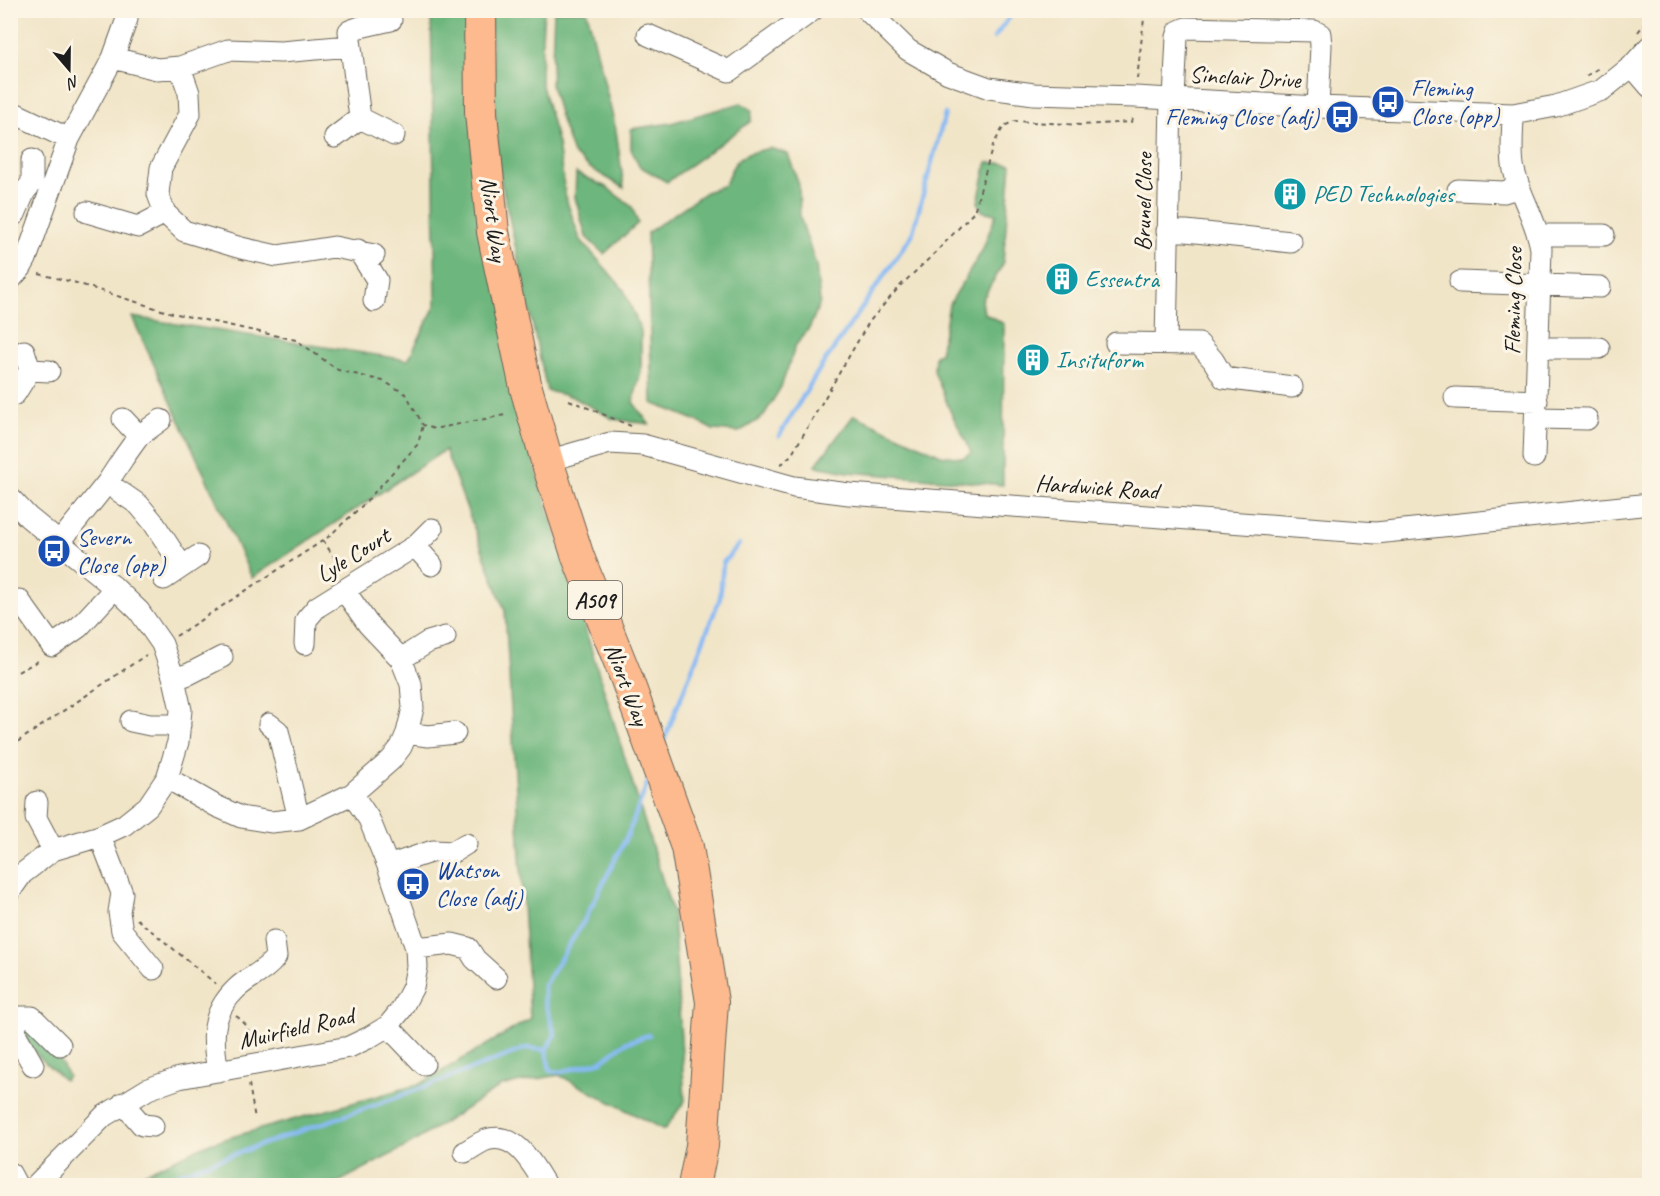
<svg xmlns="http://www.w3.org/2000/svg" width="1660" height="1196" font-family="Caveat,sans-serif">
	<rect width="100%" height="100%" fill="#fcf5e5"/>
	<filter id="ink" filterUnits="userSpaceOnUse"><feTurbulence type="fractalNoise" baseFrequency=".0167" numOctaves="2"/><feDisplacementMap in="SourceGraphic" scale="12" xChannelSelector="R" yChannelSelector="G"/><feConvolveMatrix kernelMatrix="1 2 1 2 8 2 1 2 1" color-interpolation-filters="sRGB"/></filter>
	<filter id="wash" filterUnits="userSpaceOnUse"><feTurbulence type="fractalNoise" baseFrequency=".008" numOctaves="4" result="noise"/><feDisplacementMap in="SourceGraphic" scale="24" xChannelSelector="R" yChannelSelector="G"/><feGaussianBlur stdDeviation="1.35" result="paint"/><feColorMatrix in="noise" values="0 0 0 0 0 0 0 0 0 0 0 0 0 0 0 0 0 1.4 0 .05"/><feComposite in="paint" operator="in"/></filter>
	<g filter="url(#wash)">
		<rect width="100%" height="100%" fill="#f1e5c8"/>
		<path fill="#6db67d" stroke="#44694c" stroke-width="1.5" d="M431,11H468L526,437L673,914L685,1101L664,1130L559,1075L501,1086L409,1145L333,1185L116,1186L210,1143L420,1084L530,1019L505,611L445,450L252,578L132,317L408,360L436,304Z
			M490,11H544L542,38L541,82L558,144L566,199L580,239L624,290L641,331V372L633,402L649,424L613,419L573,397L547,391L498,167Z
			M554,11H587L616,130L624,188L590,168L573,154L560,117L551,84Z
			M741,103L752,110L751,121L667,182L639,166L631,149V129L671,123Z
			M770,148L788,154L799,185L800,217L816,265L820,302L810,327L796,345L781,387L763,417L739,432L713,430L695,420L652,403L647,233L706,192L725,185C735,155 741,155 770,148Z
			M987,162L1011,164L1003,264L982,300L984,313L1004,324L1003,485L848,472L815,466L854,415L941,455L963,458L971,453L967,443L951,413L934,371L935,355L940,353L949,305L982,251L996,214L982,211L978,202Z
			M576,173L606,187L632,207L638,223L604,254L586,237L575,197Z
			M30,1025L55,1051L68,1076L64,1080L38,1056L21,1033Z"/>
		<g fill="none" stroke-linecap="round" stroke-linejoin="round">
			<path stroke="#87baf4" stroke-width="4.5" d="M994,38L1015,10
				M779,436L819,370L912,235L945,114
				M663,743L720,598L723,563L739,544
				M546,1050L550,1071L561,1072L602,1061L625,1043L649,1035
				M143,1186L398,1097L527,1048L546,1050L555,1035L544,1000V985L584,921L629,832L649,779"/>
		</g>
	</g>
	<g filter="url(#ink)">
		<g fill="none" stroke-linecap="round" stroke-linejoin="round">
			<defs>
				<path id="minor" d="M867,10L908,50L948,73L989,88L1034,94L1135,97L1318,107L1513,114L1556,106L1602,90L1632,66L1650,46
					M648,35L729,71L813,10
					M113,58L157,69L180,67L228,50L281,52L350,46
					M1632,66L1650,87
					M180,67L189,93L190,114L161,168L158,194L165,213L184,231L241,248L277,256L334,247L374,255
					M1174,99L1177,37L1179,31L1186,28L1314,31L1320,34L1321,46L1318,107
					M10,111L69,139
					M1513,114C1513,130 1510,155 1514,170C1520,197 1537,221 1541,249L1534,457
					M360,118L349,31L360,27L391,20
					M335,137L360,118L394,135
					M1458,190L1504,192L1519,187
					M87,212L138,227L165,213
					M15,214L25,191L32,183V160
					M1167,231H1186L1291,242
					M1539,235H1604
					M358,250L377,280L374,301
					M10,280L21,268L26,259L69,139L113,58L127,19L126,10
					M1460,282L1600,287
					M1116,343L1199,344L1213,360L1224,378L1292,387
					M1166,343L1171,99
					M1538,348H1599
					M30,370L49,371
					M10,396L15,394L30,370L24,351
					M1455,398L1537,401
					M1537,418L1587,419
					M123,419L139,436
					M547,461L610,443L643,445L794,487L849,494L1376,533L1650,504
					M107,483L139,505L153,522L182,566
					M10,498L28,517L115,588L139,611L162,644L174,679L181,710L178,742L167,778L148,806L124,825L100,836L53,850L22,874L10,891
					M59,543L107,483L124,457L139,436L161,420
					M415,546L432,565
					M164,579L198,556
					M19,600L52,646L79,627L115,588
					M305,644L306,620L317,607L415,546L432,529
					M401,659L428,642L445,637
					M174,679L189,674L222,657
					M131,721L150,725H180
					M269,724L278,731L299,819
					M407,733L428,736L455,733
					M167,778L216,806L241,817L271,822L299,819L352,794L391,760L401,747L407,733L413,708L411,684L401,659L368,624L344,590
					M37,802L36,818L53,850
					M100,836L122,893L119,912L122,931L153,969
					M388,866L433,851L453,852L466,844
					M416,948L452,944L468,948L475,959L496,978
					M10,1015L15,1017H32L60,1045
					M15,1017L16,1035L33,1065
					M388,1026L424,1064
					M218,1071C212,1039 210,1014 236,989C249,976 263,974 276,957L274,941
					M123,1103L142,1125L153,1126
					M465,1152C472,1148 479,1143 486,1140C516,1130 533,1166 546,1186
					M10,1173L17,1186
					M35,1186L104,1116L148,1089L179,1078L349,1047L368,1038L388,1026L401,1010L413,987L417,967L416,948L388,866L369,819L352,794"/>
				<path id="highway" d="M480,10L481,113L493,232L526,388L547,461L578,557L626,677L687,847L712,1002L702,1146L694,1186"/>
			</defs>
			<use href="#minor" stroke="#676258" stroke-width="23"/>
			<use href="#highway" stroke="#676258" stroke-width="34"/>
			<path stroke="#676258" stroke-width="2" stroke-dasharray="4.5 4.5" stroke-linecap="butt" d="M1638,32L1650,17
				M1586,76L1599,68
				M1137,79L1145,10
				M39,274L73,282L168,312L296,340L338,370L383,381L406,394L423,425L434,429L505,415
				M569,400L631,426
				M780,464L783,463L792,454L869,322L900,286L935,253L974,212L993,145L1004,126L1015,121L1082,125L1131,122L1135,115
				M323,540L342,570
				M176,636L327,538L364,504L418,444L423,425
				M10,676L40,660
				M10,747L146,655
				M137,919L216,984
				M236,1016C248,1024 250,1033 253,1046
				M249,1084L255,1119"/>
			<use href="#minor" stroke="#fff" stroke-width="21"/>
			<use href="#highway" stroke="#fcba8e" stroke-width="32"/>
		</g>
	</g>
	<defs>
		<symbol id="bus-disc" viewBox="-11 -11 22 22"><circle r="9.5" fill="#1a4fb4" stroke="#fcf5e5"/><path d="M-5-6H5V4H4V6H2V4H-2V6H-4V4H-5ZM-3.5-4V0h7V-4ZM-3.5 1.2v1.5H-2V1.2ZM2 1.2v1.5H3.5V1.2Z" fill="#fff"/></symbol>
		<symbol id="building-disc" viewBox="-11 -11 22 22"><circle r="9.5" fill="#0f9aa8" stroke="#fcf5e5"/><path d="M-4-6H4V6H1V3H-1V6H-4ZM-2.5-4.3h1.7v1.8h-1.7ZM.8-4.3h1.7v1.8H.8ZM-2.5-1h1.7V.8h-1.7ZM.8-1h1.7V.8H.8Z" fill="#fff"/></symbol>
	</defs>
	<g fill-rule="evenodd">
		<use href="#bus-disc" x="1369" y="83" width="38" height="38"/>
		<use href="#bus-disc" x="1323" y="98" width="38" height="38"/>
		<use href="#building-disc" x="1271" y="175" width="38" height="38"/>
		<use href="#building-disc" x="1043" y="260" width="38" height="38"/>
		<use href="#building-disc" x="1014" y="341" width="38" height="38"/>
		<use href="#bus-disc" x="35" y="532" width="38" height="38"/>
		<use href="#bus-disc" x="394" y="865" width="38" height="38"/>
	</g>
	<g text-anchor="middle" stroke-width="6" stroke-linejoin="round" paint-order="stroke">
		<rect fill="#fcf5e5" stroke="#5f5d58" stroke-width="1.5" x="568" y="581" width="54" height="38" rx="4.5"/>
		<g font-size="22" font-weight="bold" fill="#1c1c1c">
			<text x="595" y="608">A509</text>
		</g>
		<g font-size="24" fill="#1c1c1c" stroke="#fcf5e5">
			<text transform="translate(1245 77) rotate(3)" y="8">Sinclair Drive</text>
			<text transform="translate(1143 202) rotate(-89)" y="8">Brunel Close</text>
			<text transform="translate(494 219) rotate(82)" y="8">Niort Way</text>
			<text transform="translate(1513 301) rotate(-89)" y="8">Fleming Close</text>
			<text transform="translate(1097 487) rotate(4)" y="8">Hardwick Road</text>
			<text transform="translate(353 555) rotate(-32)" y="8">Lyle Court</text>
			<text transform="translate(627 684) rotate(69)" y="8">Niort Way</text>
			<text transform="translate(296 1028) rotate(-13)" y="8">Muirfield Road</text>
		</g>
		<g font-size="24" fill="#164399" stroke="#fcf5e5" text-anchor="start">
			<text x="1411" y="96">Fleming<tspan x="1411" dy="28">Close (opp)</tspan></text>
			<text x="1319" y="125" text-anchor="end">Fleming Close (adj)</text>
			<text x="77" y="545">Severn<tspan x="77" dy="28">Close (opp)</tspan></text>
			<text x="436" y="878">Watson<tspan x="436" dy="28">Close (adj)</tspan></text>
		</g>
		<g font-size="24" fill="#0d838f" stroke="#fcf5e5" text-anchor="start">
			<text x="1313" y="202">PED Technologies</text>
			<text x="1085" y="287">Essentra</text>
			<text x="1056" y="368">Insituform</text>
		</g>
	</g>
	<rect width="1660" height="1196" fill="none" stroke="#fcf5e5" stroke-width="36"/>
	<g transform="translate(69 69) rotate(160)" stroke="#fcf5e5" stroke-width="4.5" paint-order="stroke">
	<path d="M0-4.5L10 22L0 15L-10 22Z" fill="#1c1c1c"/>
	<text y="-9" font-size="16" font-weight="bold" text-anchor="middle" fill="#1c1c1c">N</text>
	</g>
</svg>
